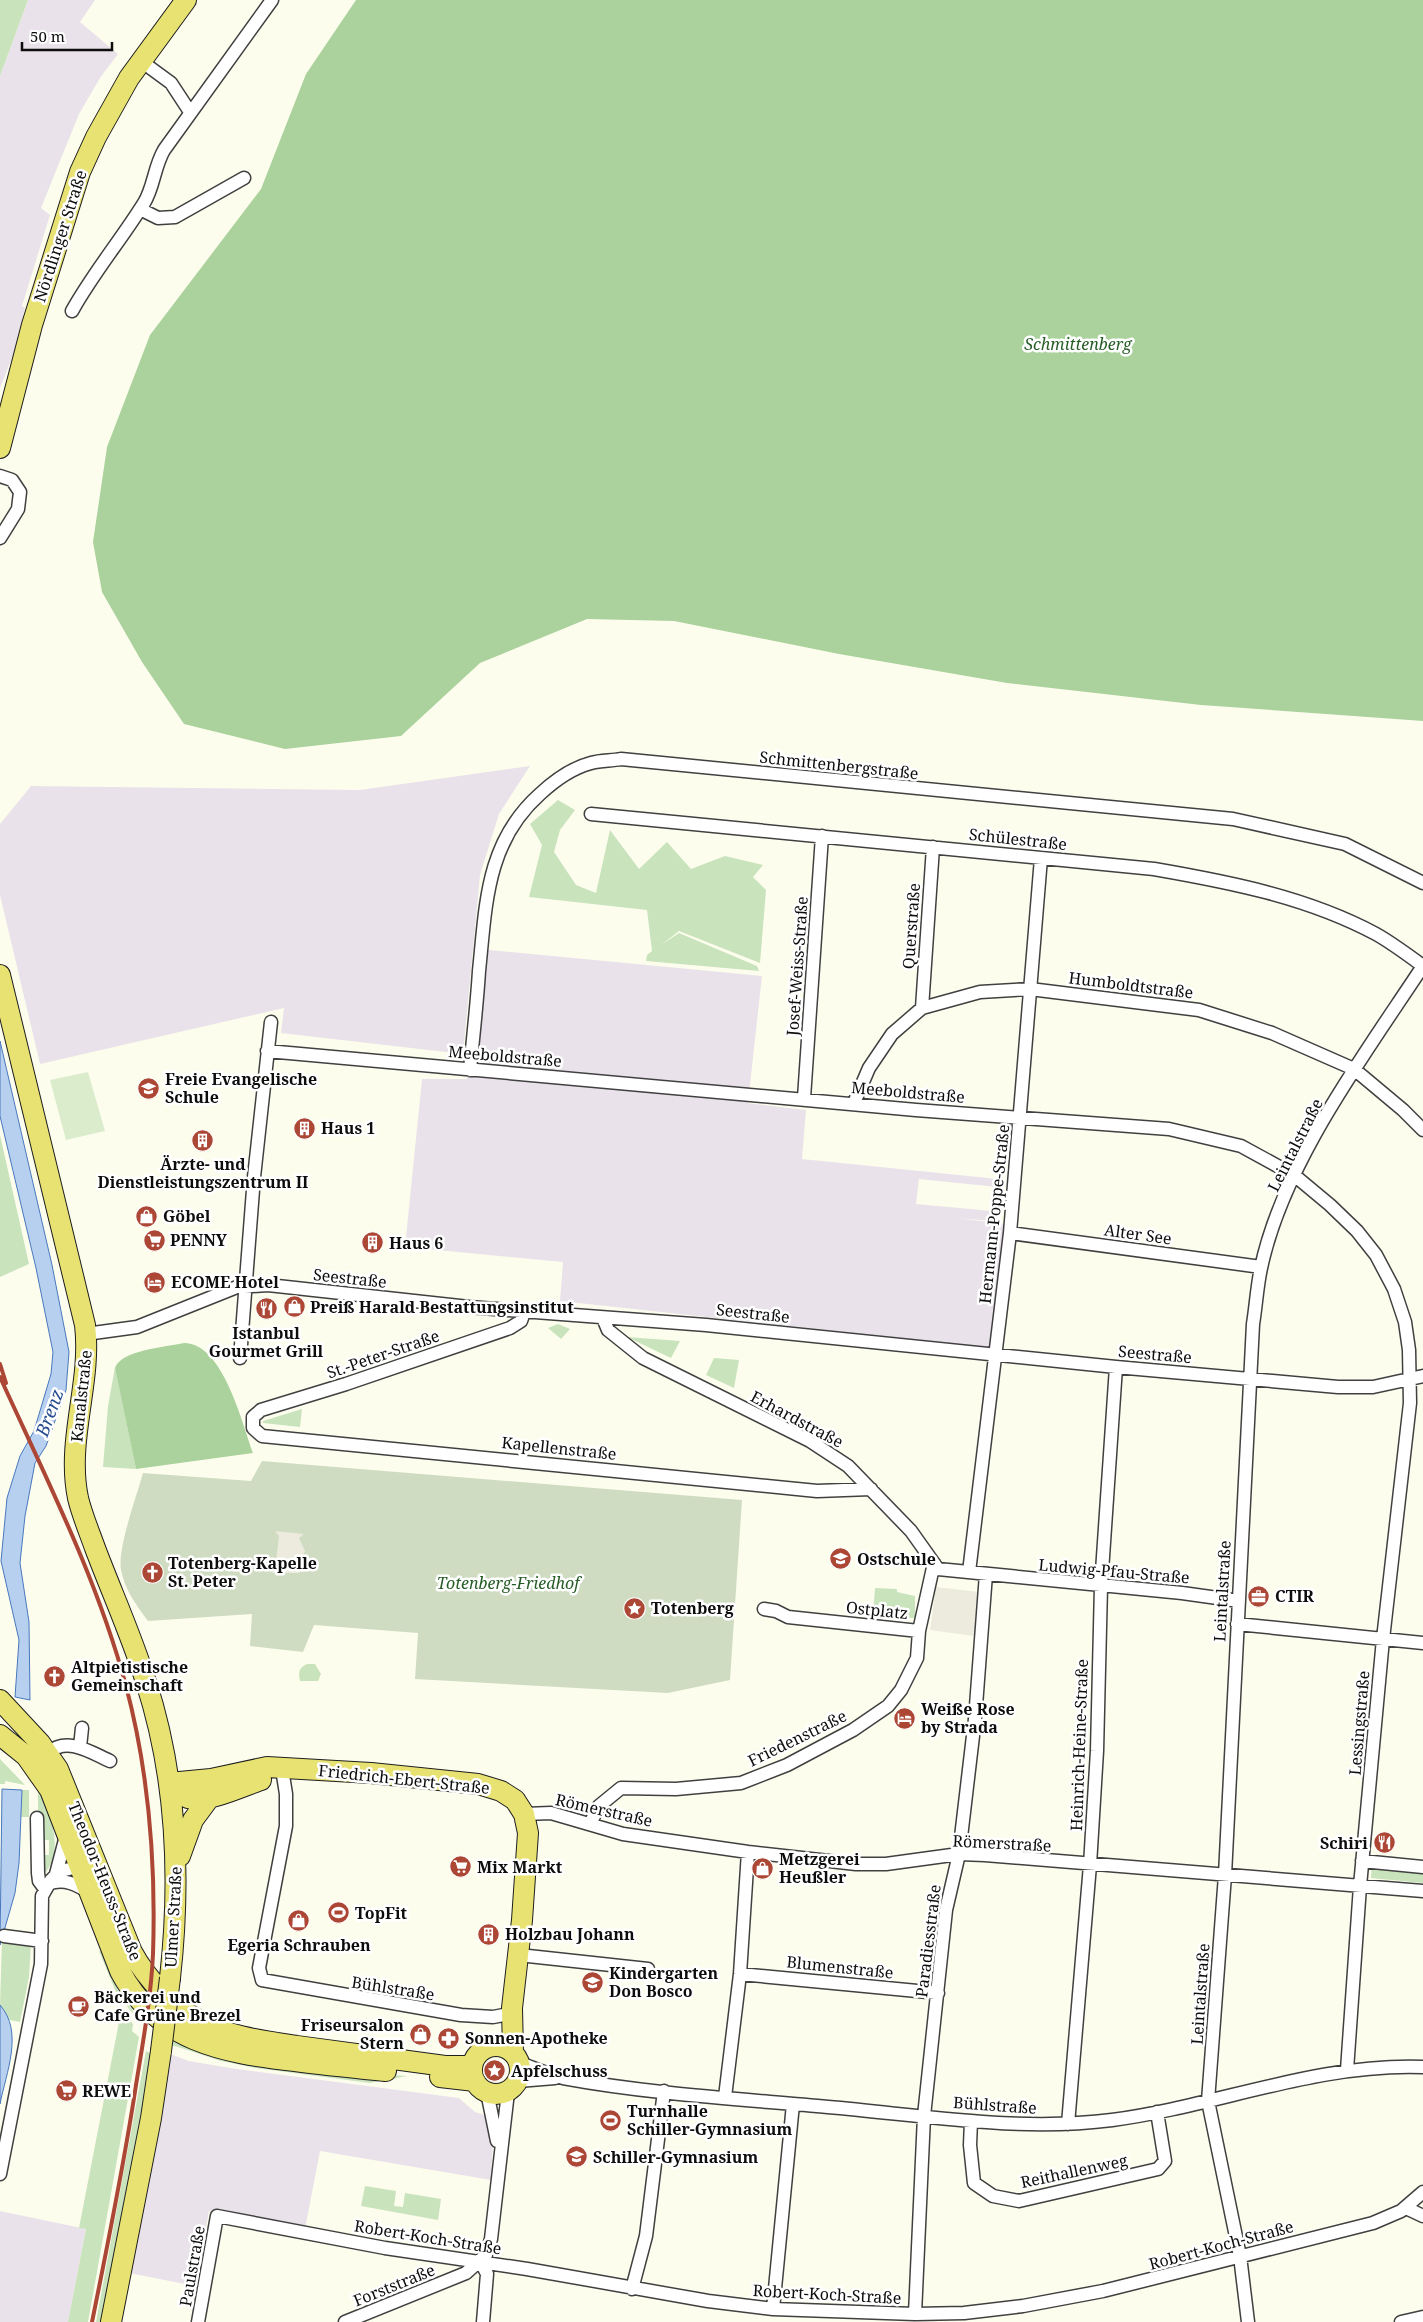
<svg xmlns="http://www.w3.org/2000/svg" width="1423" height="2322" font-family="'Noto Serif',serif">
	<rect width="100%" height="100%" fill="#fdfdee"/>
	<path fill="#eae2ea" d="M28,0H95L80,22L118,54L100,78L79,114L41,208L50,215L22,306L25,308L15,350L0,388V76Z
		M530,766L499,814L480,875L463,1054L281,1033L284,1008L40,1064L0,895V824L31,786L360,790Z
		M479,949L762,976L748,1103L806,1110L802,1159L998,1179L997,1187L919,1179L916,1204L992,1211L991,1221L957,1218L1005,1224L993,1348L560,1301L563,1262L405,1247L422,1079H467Z
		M170,2054L189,2061L230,2068L459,2098L475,2112L488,2116L493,2140L491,2180L320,2151L305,2229L209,2211L195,2286L129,2273Z
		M0,2211L86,2229L68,2322H0Z"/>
	<path fill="#c9e3bc" d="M0,0H28L0,76Z
		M558,800L575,810L560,830L554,852L576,885L596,893L610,830L639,869L667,842L691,869L725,856L763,865L753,877L766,890L760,963L679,931L661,945L679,933L757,966L759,971L646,961L647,955L652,951L647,910L529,897L542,845L530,824Z
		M0,1135L29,1264L0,1277Z
		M558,1324L570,1329L561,1339L548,1328Z
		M627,1337L680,1341L671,1358Z
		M714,1358L739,1360L734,1388L706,1375Z
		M115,1367L136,1469L103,1467L108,1406Z
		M302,1409L300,1427L263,1423V1421Z
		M875,1588L897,1589V1592L915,1596V1618L873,1616Z
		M307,1664H315L321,1674L318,1681H300C298,1672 299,1668 307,1664Z
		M0,1759L25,1785L5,1781V1784H0Z
		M22,1790H29V1817H21Z
		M38,1790L43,1793C50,1819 64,1847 46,1872L44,1870L43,1855H49V1840H43L38,1816Z
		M1372,1863L1423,1868V1883L1371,1878Z
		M2,1939L31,1944L29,1977L20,2022L10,2020L0,2005Z
		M99,1951L102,1952L118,1991L134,2012V2015L116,1992Z
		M123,2013L133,2024L132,2031L139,2037L88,2322H68L86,2229L79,2228L120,2017Z
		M173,2040L191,2048L348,2072L407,2076L370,2083L256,2068L221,2061L172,2045Z
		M151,2045L154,2047L104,2322H96L146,2051L150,2053Z
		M365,2186L396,2191L394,2206L403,2207L405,2193L441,2199L438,2220L361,2206Z
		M360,2225L433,2240L432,2242L361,2230L358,2227Z"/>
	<path fill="#abd29d" d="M356,0H1423V721L1201,705L1007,683L839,654L674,621L587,619L480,663L401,736L285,749L184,724L142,662L102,592L93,542L107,447L150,335L261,189L306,74Z
		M184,1343C223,1343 242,1423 253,1453L136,1469L115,1368C121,1350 166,1347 184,1343Z"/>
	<path fill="#cfdcc2" d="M262,1461L742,1500L730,1680L668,1693L415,1679L418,1633L314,1625L303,1652L250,1646L252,1614L148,1621C136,1605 125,1590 121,1570C117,1549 137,1495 143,1473L251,1481Z"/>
	<path fill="#dbeccc" d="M88,1072L105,1131L66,1140L50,1080Z"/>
	<path fill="#ecebde" d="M275,1531L304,1534L299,1538L305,1551L296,1566L300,1573H272L275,1570L279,1536Z
		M936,1587L979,1592L974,1636L930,1630Z"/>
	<path fill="#b8d0ef" stroke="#4878bd" d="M0,1041L52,1265L69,1352L66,1390L46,1446L35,1463L25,1516L20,1563L29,1622L30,1700L15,1697L19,1640L1,1561L7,1498L20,1456L34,1431L51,1374L53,1352L36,1268L0,1116Z
		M2,1789L22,1790L19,1863L15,1893L0,1945Z
		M0,2005C24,2032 6,2073 0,2104Z"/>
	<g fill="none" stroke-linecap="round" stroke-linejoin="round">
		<defs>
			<path id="street" d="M141,61L171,83L190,112
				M140,209L158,218L175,217L244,178
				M72,311C93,273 121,240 144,203C154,187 154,167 164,150L272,0
				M0,476L12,480L20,492L18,509L0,538
				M591,814L1154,869C1229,882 1307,897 1376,934C1392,943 1408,955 1423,966
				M922,1008L933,847
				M267,1051L916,1110L1169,1129L1241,1146L1294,1175L1330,1205L1357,1231L1376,1255L1394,1289L1405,1322L1409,1350L1410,1403L1383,1639L1360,1886L1347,2070
				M470,1070C473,1037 477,1004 479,971C486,904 486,842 540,794C554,781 572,768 591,763C601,760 611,761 621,759L1233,819L1345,844L1423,883
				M804,1098L822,836
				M854,1103L869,1068L892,1034L922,1008L980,992L1030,989L1199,1010L1272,1033L1354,1069L1403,1110L1423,1130
				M1010,1233L1261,1267
				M524,1312L521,1321L510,1328L346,1384L261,1410L253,1417V1428L262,1436L817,1491L871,1489
				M603,1318L608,1330L643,1358L810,1441L848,1466L911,1531L938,1569L1182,1593L1239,1601
				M86,1334L137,1327L237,1287L268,1285L469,1307L706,1325L1116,1367L1338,1387H1373L1423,1376
				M240,1358L254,1177L271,1022
				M969,1572L1010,1233L1041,858
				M764,1609L776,1611L788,1617L919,1631
				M1237,1624L1423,1643
				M80,1747L82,1728
				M48,1753C67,1736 90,1752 110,1761
				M282,1769L286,1794V1826L259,1968L262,1980L461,2015L493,2017L509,2014
				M524,1814L551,1813L623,1834L748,1852L856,1864H886L959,1854L985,1855L1423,1891
				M37,1818L38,1873L39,1881L45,1889
				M590,1824L599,1806L621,1788L676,1789L741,1783L787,1765L853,1730L888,1706L901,1690L917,1658L919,1631L934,1563
				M1362,1861L1423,1867
				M56,1874L66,1836
				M48,1884C64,1878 76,1884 90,1893
				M4,1936L42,1941
				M519,1955L648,1969
				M740,1974L938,1993
				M520,2063C534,2068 549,2075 563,2078C650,2094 740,2099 828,2107C922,2115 1018,2132 1112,2120C1217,2106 1316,2063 1423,2067
				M518,2081L555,2078
				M487,2092L497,2141
				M725,2097L740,1974L748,1852
				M971,2121L970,2145L974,2183L993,2196L1019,2201L1158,2169L1165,2161L1157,2112
				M1068,2124L1090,1865L1097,1751L1101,1586L1116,1367
				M0,2174L41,1964L42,1896L51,1880L60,1871L74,1868L86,1870
				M1406,2208L1423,2216
				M481,2262L487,2274L483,2322
				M632,2289L646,2236L664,2091
				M773,2309L793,2104
				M915,2314L924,2116L946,1910L959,1854L975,1719L986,1574
				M198,2322L217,2216L385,2248L527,2269L708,2301L773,2309L915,2314L964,2313L1023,2306L1103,2291L1373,2223L1401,2211L1423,2192
				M345,2322L466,2273L486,2255L491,2239L508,2092
				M1248,2322L1240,2256L1208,2101L1225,1875L1253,1324C1256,1306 1257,1286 1261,1268C1283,1163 1365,1054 1423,966
				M1401,2322L1423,2317"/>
			<path id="primary" d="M0,448L32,325L80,172L96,137L129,78L186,0
				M0,975L85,1325C92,1383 66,1440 78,1498C82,1515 89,1531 95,1548C112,1593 132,1637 146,1682C177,1778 181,1879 170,1978
				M0,1700L40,1743L58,1769L132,1952C147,1980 173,2006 201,2022C230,2037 265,2041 297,2046C346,2053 396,2059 445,2066H472
				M0,1735L26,1756L50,1790L120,1971C157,2041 222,2053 295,2061C325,2065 356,2068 386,2071
				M169,1783L211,1779L267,1767L371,1773L478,1784L501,1791L515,1800L524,1814L528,1833L522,1920L512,2008L513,2052
				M169,1783C174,1788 180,1795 188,1798C206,1804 243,1786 261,1780
				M180,1856L193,1820L210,1797
				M472 2070a24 24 0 1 1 48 0a24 24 0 1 1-48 0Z
				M440,2077L475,2081
				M111,2322L151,2118L161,2051"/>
		</defs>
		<use href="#street" stroke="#404040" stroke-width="15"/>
		<use href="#primary" stroke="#1e1e1e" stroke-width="22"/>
		<use href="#street" stroke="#fff" stroke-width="12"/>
		<use href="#primary" stroke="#e8e273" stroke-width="20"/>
		<path stroke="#ac4635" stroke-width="4" d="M0,1364L6,1383
			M0,1377C46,1478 97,1578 126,1686C149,1773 156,1864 153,1954C151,1998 143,2042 136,2085C124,2165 108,2243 92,2322"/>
		<defs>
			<path id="primary-bridge" d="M161,2051L170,1978"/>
		</defs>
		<use href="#primary-bridge" stroke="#1e1e1e" stroke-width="22" stroke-linecap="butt"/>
		<use href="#primary-bridge" stroke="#e8e273" stroke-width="20"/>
	</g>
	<defs>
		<symbol id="school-disc" viewBox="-11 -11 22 22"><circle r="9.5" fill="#ac4635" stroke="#fff"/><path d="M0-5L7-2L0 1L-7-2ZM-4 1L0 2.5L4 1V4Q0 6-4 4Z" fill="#fff"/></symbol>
		<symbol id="building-disc" viewBox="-11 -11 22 22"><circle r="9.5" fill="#ac4635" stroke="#fff"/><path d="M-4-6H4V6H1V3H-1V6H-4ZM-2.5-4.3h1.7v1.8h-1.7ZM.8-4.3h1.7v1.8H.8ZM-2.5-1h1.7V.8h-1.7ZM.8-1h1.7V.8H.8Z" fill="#fff"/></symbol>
		<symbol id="shop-disc" viewBox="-11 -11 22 22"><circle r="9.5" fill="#ac4635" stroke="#fff"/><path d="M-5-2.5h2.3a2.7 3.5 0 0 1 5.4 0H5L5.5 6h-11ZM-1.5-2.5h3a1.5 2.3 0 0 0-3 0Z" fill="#fff"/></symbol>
		<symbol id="supermarket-disc" viewBox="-11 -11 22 22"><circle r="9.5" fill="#ac4635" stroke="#fff"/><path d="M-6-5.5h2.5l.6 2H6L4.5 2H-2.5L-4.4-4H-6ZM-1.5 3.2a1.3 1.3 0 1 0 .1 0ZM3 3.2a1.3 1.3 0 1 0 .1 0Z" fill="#fff"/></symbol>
		<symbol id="hotel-disc" viewBox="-11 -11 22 22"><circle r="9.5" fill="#ac4635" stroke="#fff"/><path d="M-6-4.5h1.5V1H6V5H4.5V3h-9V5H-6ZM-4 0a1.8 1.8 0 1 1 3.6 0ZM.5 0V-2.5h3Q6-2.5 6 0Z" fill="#fff"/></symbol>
		<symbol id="restaurant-disc" viewBox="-11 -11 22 22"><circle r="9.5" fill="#ac4635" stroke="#fff"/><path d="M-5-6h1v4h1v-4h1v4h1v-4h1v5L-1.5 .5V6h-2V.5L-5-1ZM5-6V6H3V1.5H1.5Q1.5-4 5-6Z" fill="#fff"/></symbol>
		<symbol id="church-disc" viewBox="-11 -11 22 22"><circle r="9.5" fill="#ac4635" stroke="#fff"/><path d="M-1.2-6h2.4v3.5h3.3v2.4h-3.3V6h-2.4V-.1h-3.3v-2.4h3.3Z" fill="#fff"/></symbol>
		<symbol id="office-disc" viewBox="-11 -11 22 22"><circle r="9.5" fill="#ac4635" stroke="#fff"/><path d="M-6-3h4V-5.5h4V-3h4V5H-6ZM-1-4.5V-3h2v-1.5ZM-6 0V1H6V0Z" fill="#fff"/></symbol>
		<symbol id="sight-disc" viewBox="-11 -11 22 22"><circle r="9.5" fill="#ac4635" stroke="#fff"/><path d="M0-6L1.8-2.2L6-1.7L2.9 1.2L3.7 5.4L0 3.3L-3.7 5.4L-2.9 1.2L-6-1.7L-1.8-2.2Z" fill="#fff"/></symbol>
		<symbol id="stadium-disc" viewBox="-11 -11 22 22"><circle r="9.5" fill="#ac4635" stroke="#fff"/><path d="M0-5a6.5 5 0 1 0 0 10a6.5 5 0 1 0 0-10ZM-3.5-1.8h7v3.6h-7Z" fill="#fff"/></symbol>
		<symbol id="cafe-disc" viewBox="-11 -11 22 22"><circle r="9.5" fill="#ac4635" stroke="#fff"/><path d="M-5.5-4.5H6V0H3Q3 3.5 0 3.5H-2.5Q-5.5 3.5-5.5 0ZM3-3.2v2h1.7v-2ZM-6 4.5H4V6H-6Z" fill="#fff"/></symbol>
		<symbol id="pharmacy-disc" viewBox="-11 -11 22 22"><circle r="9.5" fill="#ac4635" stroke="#fff"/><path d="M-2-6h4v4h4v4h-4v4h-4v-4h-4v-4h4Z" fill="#fff"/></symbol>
	</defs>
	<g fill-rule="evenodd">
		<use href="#school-disc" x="136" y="1076" width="25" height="25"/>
		<use href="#building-disc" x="292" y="1116" width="25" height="25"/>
		<use href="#building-disc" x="190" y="1128" width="25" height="25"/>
		<use href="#shop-disc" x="134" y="1204" width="25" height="25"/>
		<use href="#supermarket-disc" x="142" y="1228" width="25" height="25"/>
		<use href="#building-disc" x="360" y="1230" width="25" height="25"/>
		<use href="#hotel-disc" x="142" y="1270" width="25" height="25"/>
		<use href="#shop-disc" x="282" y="1294" width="25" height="25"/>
		<use href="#restaurant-disc" x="254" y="1296" width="25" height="25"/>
		<use href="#school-disc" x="828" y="1546" width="25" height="25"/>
		<use href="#church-disc" x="140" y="1560" width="25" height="25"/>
		<use href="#office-disc" x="1246" y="1584" width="25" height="25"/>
		<use href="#sight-disc" x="622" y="1596" width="25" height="25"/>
		<use href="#church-disc" x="42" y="1664" width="25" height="25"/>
		<use href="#hotel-disc" x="892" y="1706" width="25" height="25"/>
		<use href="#restaurant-disc" x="1372" y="1830" width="25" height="25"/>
		<use href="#supermarket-disc" x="448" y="1854" width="25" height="25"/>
		<use href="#shop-disc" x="750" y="1856" width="25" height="25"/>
		<use href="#stadium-disc" x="326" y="1900" width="25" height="25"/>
		<use href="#shop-disc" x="286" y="1908" width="25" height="25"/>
		<use href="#building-disc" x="476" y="1922" width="25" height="25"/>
		<use href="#school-disc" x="580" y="1970" width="25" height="25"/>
		<use href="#cafe-disc" x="66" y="1994" width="25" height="25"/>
		<use href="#shop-disc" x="408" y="2022" width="25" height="25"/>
		<use href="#pharmacy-disc" x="436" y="2026" width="25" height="25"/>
		<use href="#sight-disc" x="482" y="2058" width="25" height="25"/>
		<use href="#supermarket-disc" x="54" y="2078" width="25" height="25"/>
		<use href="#stadium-disc" x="598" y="2108" width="25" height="25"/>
		<use href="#school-disc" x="564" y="2144" width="25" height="25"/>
	</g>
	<g text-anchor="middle" stroke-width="5" stroke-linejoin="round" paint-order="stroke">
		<g font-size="16" fill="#0d0d0d" stroke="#fff">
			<text transform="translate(60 236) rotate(-72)" y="6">Nördlinger Straße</text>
			<text transform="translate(839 765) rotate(6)" y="6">Schmittenbergstraße</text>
			<text transform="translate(1018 839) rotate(6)" y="6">Schülestraße</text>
			<text transform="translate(911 926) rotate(-86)" y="6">Querstraße</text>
			<text transform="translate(797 966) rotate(-86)" y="6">Josef-Weiss-Straße</text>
			<text transform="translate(1131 985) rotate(7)" y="6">Humboldtstraße</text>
			<text transform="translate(505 1056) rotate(5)" y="6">Meeboldstraße</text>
			<text transform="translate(908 1092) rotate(5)" y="6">Meeboldstraße</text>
			<text transform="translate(1295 1145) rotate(-63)" y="6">Leintalstraße</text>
			<text transform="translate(994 1214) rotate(-84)" y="6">Hermann-Poppe-Straße</text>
			<text transform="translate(1138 1234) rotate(8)" y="6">Alter See</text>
			<text transform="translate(350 1278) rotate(6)" y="6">Seestraße</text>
			<text transform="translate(753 1313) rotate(6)" y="6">Seestraße</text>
			<text transform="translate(383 1354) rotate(-19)" y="6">St.-Peter-Straße</text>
			<text transform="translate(1155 1354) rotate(5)" y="6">Seestraße</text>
			<text transform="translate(81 1396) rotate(-84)" y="6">Kanalstraße</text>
			<text transform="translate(797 1419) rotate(28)" y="6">Erhardstraße</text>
			<text transform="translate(559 1448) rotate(6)" y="6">Kapellenstraße</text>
			<text transform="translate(1114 1571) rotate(5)" y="6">Ludwig-Pfau-Straße</text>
			<text transform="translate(1222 1591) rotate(-87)" y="6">Leintalstraße</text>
			<text transform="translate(877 1610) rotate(6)" y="6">Ostplatz</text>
			<text transform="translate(1359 1723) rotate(-85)" y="6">Lessingstraße</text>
			<text transform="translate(797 1738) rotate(-26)" y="6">Friedenstraße</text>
			<text transform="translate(1079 1745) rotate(-88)" y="6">Heinrich-Heine-Straße</text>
			<text transform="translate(404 1779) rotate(6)" y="6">Friedrich-Ebert-Straße</text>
			<text transform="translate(604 1810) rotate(13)" y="6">Römerstraße</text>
			<text transform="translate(1002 1843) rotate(3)" y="6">Römerstraße</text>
			<text transform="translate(105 1881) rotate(68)" y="6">Theodor-Heuss-Straße</text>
			<text transform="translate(173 1917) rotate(-87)" y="6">Ulmer Straße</text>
			<text transform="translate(928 1941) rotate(-83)" y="6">Paradiesstraße</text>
			<text transform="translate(840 1967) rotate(6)" y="6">Blumenstraße</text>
			<text transform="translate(393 1988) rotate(9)" y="6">Bühlstraße</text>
			<text transform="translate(1200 1994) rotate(-86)" y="6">Leintalstraße</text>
			<text transform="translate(995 2105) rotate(4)" y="6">Bühlstraße</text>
			<text transform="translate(1074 2171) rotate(-12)" y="6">Reithallenweg</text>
			<text transform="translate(428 2237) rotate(9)" y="6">Robert-Koch-Straße</text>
			<text transform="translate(1221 2245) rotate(-15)" y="6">Robert-Koch-Straße</text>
			<text transform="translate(192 2266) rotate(-80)" y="6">Paulstraße</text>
			<text transform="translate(394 2285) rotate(-22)" y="6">Forststraße</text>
			<text transform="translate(827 2294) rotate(3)" y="6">Robert-Koch-Straße</text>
		</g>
		<g font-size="16" font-style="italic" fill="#265c25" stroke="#fff">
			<text x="1078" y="350">Schmittenberg</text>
			<text x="508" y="1589">Totenberg-Friedhof</text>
		</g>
		<g font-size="16" font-weight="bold" fill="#0d0d0d" stroke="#fff" text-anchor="start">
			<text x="165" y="1085">Freie Evangelische<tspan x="165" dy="18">Schule</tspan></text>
			<text x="321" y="1134">Haus 1</text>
			<text x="203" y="1170" text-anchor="middle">Ärzte- und<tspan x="203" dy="18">Dienstleistungszentrum II</tspan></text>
			<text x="163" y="1222">Göbel</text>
			<text x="170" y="1246">PENNY</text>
			<text x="389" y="1249">Haus 6</text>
			<text x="171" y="1288">ECOME Hotel</text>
			<text x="310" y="1313">Preiß Harald Bestattungsinstitut</text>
			<text x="266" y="1339" text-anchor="middle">Istanbul<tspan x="266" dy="18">Gourmet Grill</tspan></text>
			<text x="857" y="1565">Ostschule</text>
			<text x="168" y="1569">Totenberg-Kapelle<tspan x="168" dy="18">St. Peter</tspan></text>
			<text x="1275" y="1602">CTIR</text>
			<text x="651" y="1614">Totenberg</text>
			<text x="71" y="1673">Altpietistische<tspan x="71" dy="18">Gemeinschaft</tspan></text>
			<text x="921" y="1715">Weiße Rose<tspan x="921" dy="18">by Strada</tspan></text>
			<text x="1368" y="1849" text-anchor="end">Schiri</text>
			<text x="779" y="1865">Metzgerei<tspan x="779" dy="18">Heußler</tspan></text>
			<text x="477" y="1873">Mix Markt</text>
			<text x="355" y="1919">TopFit</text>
			<text x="505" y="1940">Holzbau Johann</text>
			<text x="299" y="1951" text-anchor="middle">Egeria Schrauben</text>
			<text x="609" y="1979">Kindergarten<tspan x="609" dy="18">Don Bosco</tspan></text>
			<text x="94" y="2003">Bäckerei und<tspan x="94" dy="18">Cafe Grüne Brezel</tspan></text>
			<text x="404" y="2031" text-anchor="end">Friseursalon<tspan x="404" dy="18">Stern</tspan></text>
			<text x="465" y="2044">Sonnen-Apotheke</text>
			<text x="511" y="2077">Apfelschuss</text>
			<text x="82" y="2097">REWE</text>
			<text x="627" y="2117">Turnhalle<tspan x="627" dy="18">Schiller-Gymnasium</tspan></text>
			<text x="593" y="2163">Schiller-Gymnasium</text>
		</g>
		<g font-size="18" font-style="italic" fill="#254c8f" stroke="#fff">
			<text transform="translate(50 1413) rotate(-70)" y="6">Brenz</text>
		</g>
	</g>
	<path d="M22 42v8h90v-8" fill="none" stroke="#0d0d0d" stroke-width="2.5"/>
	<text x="30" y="42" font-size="15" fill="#0d0d0d" stroke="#ffffff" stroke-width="4" paint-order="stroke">50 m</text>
</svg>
